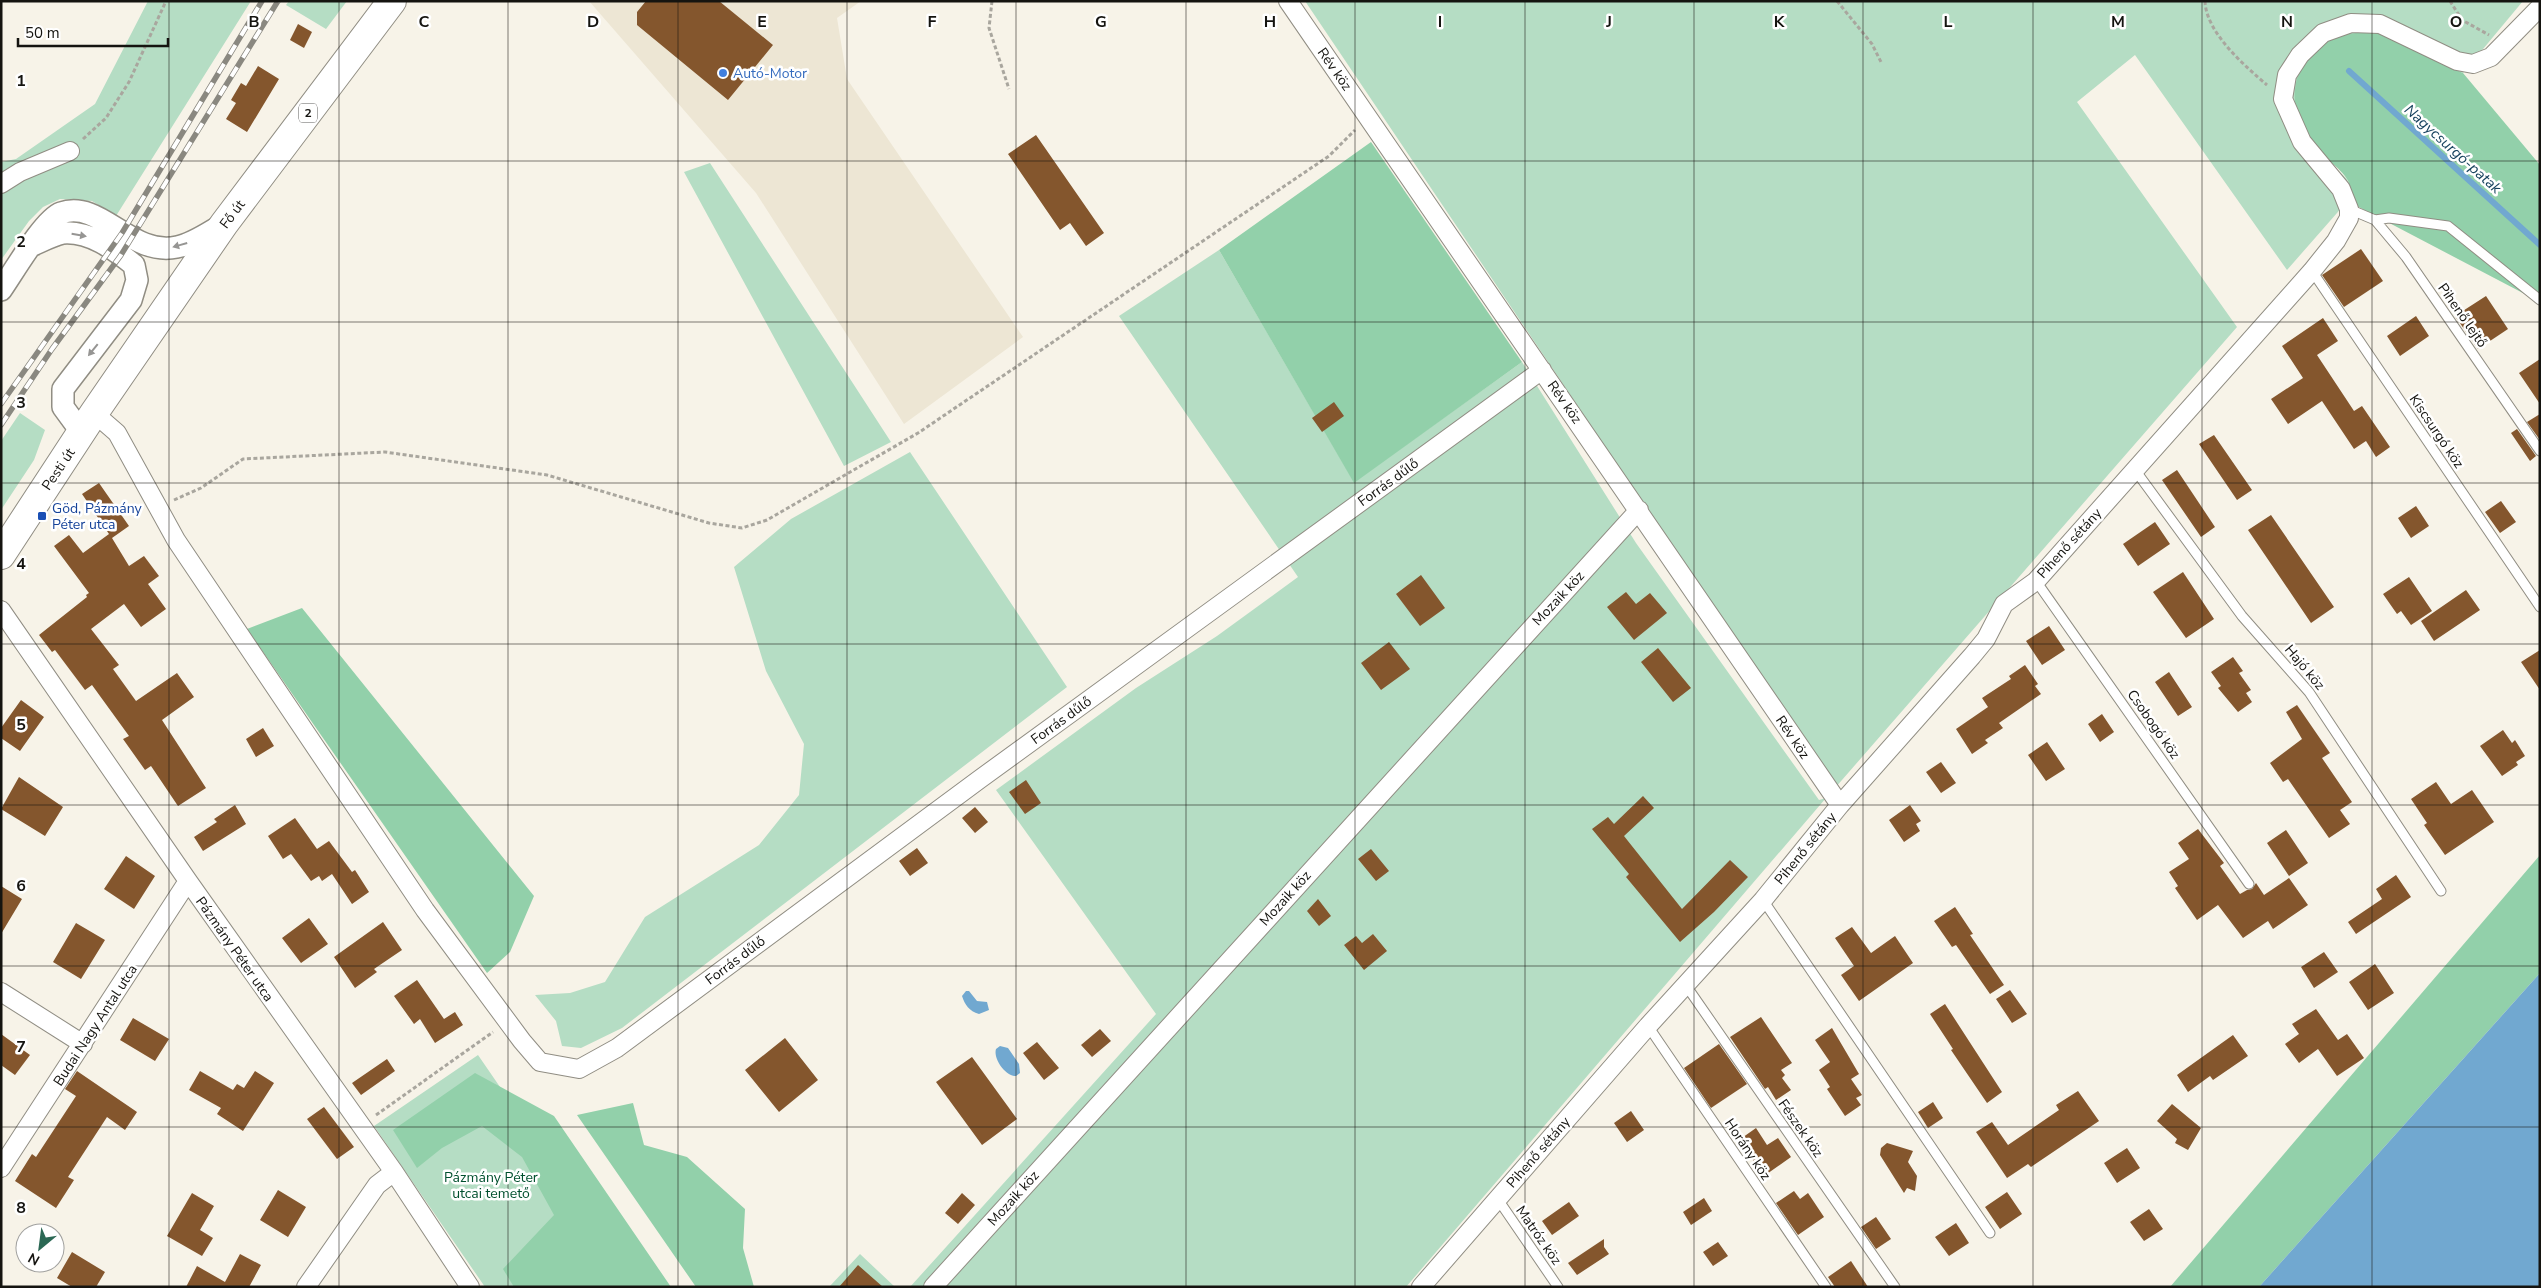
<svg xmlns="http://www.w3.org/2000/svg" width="2541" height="1288" font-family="'Nunito Sans',sans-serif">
	<rect width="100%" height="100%" fill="#f7f3e8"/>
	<path fill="#ede6d4" d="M589,1H861L837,18L847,79L1023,337L904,424L756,193Z"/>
	<path fill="#b5ddc4" d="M148,1H251L116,216L92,201L60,199L43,207L29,221L1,260V162L16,159L95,104Z
		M289,1H347L326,29L286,5Z
		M1305,1H2523L2463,73L2430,56L2326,159L2347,179L2350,191L2344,205L2287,270L2135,55L2077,102L2237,327L1835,788Z
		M710,163L891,442L844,466L684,172Z
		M1219,250L1354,482L1522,362L1636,543L1819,800L1826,798L1406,1287H910L1156,1014L996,790L1136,688L1217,636L1298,577L1119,316Z
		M20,413L45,430L34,460L1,510V441Z
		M910,452L1067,687L622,1028L581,1048L562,1046L556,1021L535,995L570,993L605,982L645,917L759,845L799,795L804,744L766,671L734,567L791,519Z
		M478,1055L638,1287H485L374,1126Z
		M860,1254L895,1287H829Z"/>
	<path fill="#92d0aa" d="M2376,31L2463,73L2540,165V302L2355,205C2352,197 2351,186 2347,179C2337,163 2315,154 2306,138C2288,104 2290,66 2324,42C2337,33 2360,33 2376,31Z
		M1371,142L1522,362L1354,483L1219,250Z
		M302,608L534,896L510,952L487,973L247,629Z
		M2540,855V973L2259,1287H2170Z
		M475,1073L554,1116L671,1287H514L503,1269L554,1215L522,1157L482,1126L442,1148L417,1168L393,1130Z
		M633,1103L644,1145L687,1157L745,1209L743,1248L754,1287H696L577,1115Z"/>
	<path fill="#71a8d0" d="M2540,973V1287H2259Z
		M966,991H969L977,1001L987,1002L989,1010L979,1014C969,1011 965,1005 962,996Z
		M1000,1046L1008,1048L1019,1064L1020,1073L1016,1076C1005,1076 993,1058 996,1049Z"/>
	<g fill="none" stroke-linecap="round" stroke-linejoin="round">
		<path stroke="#71a8d0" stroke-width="6" d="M2349,71L2540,245"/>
	</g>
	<path fill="#84562d" d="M646,1H719L773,45L728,100L637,25V12Z
		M298,24L312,32L304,48L290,40Z
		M258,66L279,79L247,132L226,119L236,103L231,100L241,83L246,86Z
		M1036,135L1104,233L1086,246L1070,223L1060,230L1008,154Z
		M2361,249L2383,281L2344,307L2322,275Z
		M2486,296L2508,329L2478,349L2455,316Z
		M2416,316L2429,336L2400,356L2387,336Z
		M2323,318L2338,341L2317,355L2354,411L2362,406L2390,447L2376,457L2366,441L2354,449L2322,401L2288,424L2271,399L2303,378L2282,346Z
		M2540,359V404L2519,373Z
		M1334,402L1344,416L1322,432L1312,418Z
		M2540,414V440L2527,422Z
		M2517,429L2536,456L2530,461L2511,433Z
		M2214,435L2252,490L2237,500L2199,444Z
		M2177,470L2215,527L2201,537L2162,480Z
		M99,483L129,526L112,538L129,566L144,556L159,576L148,584L166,609L141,627L124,604L91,629L119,665L113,669L136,701L177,673L194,697L162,720L206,788L178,806L151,766L145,770L123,739L129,736L92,685L85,690L55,650L52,652L39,635L87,597L86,595L89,593L54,546L69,535L83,553L109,534L82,494Z
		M2501,501L2516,522L2500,533L2485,512Z
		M2416,506L2429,526L2411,538L2398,518Z
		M2271,515L2334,607L2311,623L2248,530Z
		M2155,522L2170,544L2138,566L2123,544Z
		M2183,572L2214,619L2186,638L2153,592Z
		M1421,575L1445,608L1420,626L1396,594Z
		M2409,577L2432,611L2411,625L2401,611L2397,614L2383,594Z
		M2466,590L2480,610L2434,641L2421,621Z
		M1626,592L1636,604L1650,593L1667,613L1634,640L1607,607Z
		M2049,626L2065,650L2042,665L2026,641Z
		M1389,642L1410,669L1381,690L1361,663Z
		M1658,648L1691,688L1673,702L1641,662Z
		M2540,650V690L2521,662Z
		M2233,657L2243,671L2239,673L2251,690L2246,693L2252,702L2238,712L2218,688L2221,686L2211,672Z
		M2025,665L2038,684L2035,686L2041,694L1999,723L2003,728L1985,740L1988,743L1972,754L1956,729L1988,707L1982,698L2011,679L2009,676Z
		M2169,672L2192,707L2178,716L2155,682Z
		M21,700L44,717L20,751L1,738V728Z
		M2297,705L2330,753L2322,758L2352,802L2340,810L2350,824L2329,838L2288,779L2283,782L2270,763L2302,739L2286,712Z
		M2102,714L2114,732L2100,742L2088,724Z
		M263,728L274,746L256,757L246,739Z
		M2503,730L2512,743L2515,740L2525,756L2516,762L2518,765L2502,776L2480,746Z
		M2047,742L2065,769L2046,781L2028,755Z
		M1941,762L1956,783L1941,793L1926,772Z
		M19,777L63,807L45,836L1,809Z
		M1026,780L1041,803L1025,814L1009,792Z
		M2436,782L2451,804L2472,790L2494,822L2445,855L2424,825L2427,823L2411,799Z
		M1643,796L1654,808L1624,836L1682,909L1730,860L1748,877L1714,912L1680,942L1626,877L1629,874L1592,829L1608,817L1614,824Z
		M235,805L246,824L203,851L194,837L217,822L214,819Z
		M1910,805L1921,821L1916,824L1920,831L1904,842L1889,820Z
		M975,807L988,822L975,833L962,818Z
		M295,818L317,849L329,841L352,872L355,870L369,892L352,904L332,874L322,881L319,876L311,881L291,854L283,859L268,836Z
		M2198,829L2224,863L2220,866L2240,894L2247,890L2252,889L2256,883L2264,895L2289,878L2308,905L2273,929L2268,921L2243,938L2218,905L2197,920L2175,888L2178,886L2169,872L2189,859L2178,843Z
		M2286,830L2308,863L2289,876L2267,843Z
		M917,848L928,863L910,876L899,861Z
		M1371,849L1389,871L1376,881L1358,859Z
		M126,856L155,876L134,909L104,889Z
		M2396,875L2411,897L2356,934L2348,922L2382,899L2376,889Z
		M1,886L22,899L1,934Z
		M1318,899L1331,916L1319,926L1307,911Z
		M1955,907L1973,934L1970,935L2004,985L1990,994L1956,945L1952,947L1934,921Z
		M309,918L328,944L301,963L282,938Z
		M383,922L402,950L374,969L377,972L355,988L334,957Z
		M76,923L105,940L81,979L53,962Z
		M1852,927L1871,953L1895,936L1913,963L1859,1001L1841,975L1854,966L1835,938Z
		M1373,934L1387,951L1364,970L1344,945L1356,936L1362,943Z
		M2324,952L2338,972L2314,988L2301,967Z
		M2375,964L2394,993L2368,1010L2349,982Z
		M417,980L444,1019L455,1012L463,1025L435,1043L420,1019L414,1024L394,996Z
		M2010,990L2027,1014L2012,1023L1996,999Z
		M1945,1004L2002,1092L1987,1103L1951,1050L1953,1049L1930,1014Z
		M2316,1009L2338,1040L2347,1034L2364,1058L2337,1076L2318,1049L2299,1063L2285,1044L2299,1034L2292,1024Z
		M1761,1017L1792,1063L1781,1070L1785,1075L1782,1078L1791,1090L1776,1100L1768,1087L1765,1089L1730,1037Z
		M133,1018L169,1039L155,1061L120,1040Z
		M1832,1028L1859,1074L1851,1079L1862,1095L1856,1098L1861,1105L1845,1116L1827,1089L1830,1087L1819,1070L1830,1062L1815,1040Z
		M1100,1029L1111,1041L1092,1057L1081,1045Z
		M1,1034L30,1055L15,1075L1,1065Z
		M2233,1035L2248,1056L2213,1080L2210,1076L2188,1092L2177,1075Z
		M785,1038L818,1080L779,1112L745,1070Z
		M1037,1042L1059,1068L1044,1080L1023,1053Z
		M1719,1044L1747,1084L1711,1108L1684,1068Z
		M972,1057L1017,1119L982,1145L936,1082Z
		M387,1059L395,1071L361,1095L352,1083Z
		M77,1071L137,1112L125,1130L107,1117L68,1177L74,1180L56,1208L15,1181L32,1154L36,1157L76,1096L65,1089Z
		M200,1071L233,1090L237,1084L244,1088L255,1071L274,1083L243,1131L217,1114L221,1108L189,1090Z
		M2078,1091L2099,1121L2031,1167L2028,1164L2007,1178L1976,1132L1992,1122L2008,1145L2059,1110L2056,1105Z
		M1933,1102L1943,1118L1928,1128L1918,1112Z
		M2172,1104L2201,1128L2188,1150L2175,1143L2177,1139L2157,1121Z
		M324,1107L354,1147L337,1159L307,1119Z
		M1631,1111L1644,1130L1627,1142L1614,1123Z
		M1756,1128L1767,1145L1778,1138L1791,1157L1764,1176L1739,1140Z
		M1887,1143L1913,1151L1908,1162L1917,1176L1915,1191L1907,1188L1904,1193L1880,1155L1881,1148Z
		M2127,1148L2140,1168L2117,1183L2104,1163Z
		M278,1190L306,1207L288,1237L260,1220Z
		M1794,1191L1800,1199L1808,1193L1824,1217L1798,1235L1776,1203Z
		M2007,1192L2022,1214L2000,1229L1985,1207Z
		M192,1193L214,1206L200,1230L213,1238L202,1256L167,1236Z
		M962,1193L975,1205L958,1224L945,1213Z
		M1704,1198L1712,1211L1691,1225L1683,1212Z
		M1569,1202L1579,1216L1552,1235L1542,1221Z
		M2149,1209L2163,1229L2144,1241L2130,1222Z
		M1876,1217L1891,1239L1876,1249L1861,1227Z
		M1956,1223L1969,1243L1949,1256L1935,1237Z
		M1604,1239V1247L1609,1254L1577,1275L1568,1263Z
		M1718,1242L1728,1256L1713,1266L1703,1252Z
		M72,1252L105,1272L96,1287H72L57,1278Z
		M240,1254L261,1265L249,1287H186L197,1266L225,1282Z
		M1851,1261L1868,1287H1835L1828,1277Z
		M858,1265L883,1287H839Z"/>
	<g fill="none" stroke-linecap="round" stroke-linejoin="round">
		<defs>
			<path id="service" d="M2349,209L2375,220L2406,257L2540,451
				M2375,220L2389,218L2448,226L2540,300
				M2312,271L2540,607
				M2135,470L2242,616L2309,692L2441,891
				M2036,581L2249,884
				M1763,900L1990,1233
				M1685,984L1895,1287
				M1648,1026L1826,1287
				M1497,1198L1558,1287"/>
			<path id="minor" d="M1288,1L1840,805
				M1,184L20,172L70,151
				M94,413L117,433L176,540L425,910L522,1041L540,1062L579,1069L617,1048L980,779L1542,370
				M1,610L188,881L394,1172L470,1287
				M1,992L83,1044
				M1,1168L188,881
				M306,1287L377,1185L394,1172
				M933,1287L1639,510
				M1421,1287L1648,1026L1763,900L1840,805L1972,656L1986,639L2004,604L2036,581L2312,271L2336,241L2349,218V209L2341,189L2302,142L2283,99L2287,75L2300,55L2323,33L2351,23L2380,24L2457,61L2473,64L2491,57L2540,7"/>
			<path id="tertiary" d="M33,245C42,241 53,235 63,233C90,231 114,249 134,265L137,280L131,300L63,389V407L82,433
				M1,290C13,273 44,219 61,213C101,199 130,257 177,247C193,244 208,233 222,225"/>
			<path id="primary" d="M1,555L94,413L224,224L392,1"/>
		</defs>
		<use href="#service" stroke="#908d83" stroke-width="11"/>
		<use href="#minor" stroke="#908d83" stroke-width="20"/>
		<use href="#tertiary" stroke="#908d83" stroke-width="24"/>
		<use href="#primary" stroke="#908d83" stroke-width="30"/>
		<path stroke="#a9a69e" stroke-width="3" stroke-dasharray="4 2.5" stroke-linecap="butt" d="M992,1L989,28L1009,89
			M1837,1L1872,44L1881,62
			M2205,1C2206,33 2245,66 2267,85
			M2450,1L2462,20L2489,35
			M83,139L106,118L129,82L166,1
			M174,500L201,488L243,459L385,452L547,475L709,523L742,528L767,520L918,433L1329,156L1355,130
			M376,1115L493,1032"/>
		<use href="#service" stroke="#fff" stroke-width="9"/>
		<use href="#minor" stroke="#fff" stroke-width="18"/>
		<use href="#tertiary" stroke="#fff" stroke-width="21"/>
		<use href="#primary" stroke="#fff" stroke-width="28"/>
		<defs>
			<path id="rail" d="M1,404L122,233L262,1
				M1,425L52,349L121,255L278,1"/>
		</defs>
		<use href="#rail" stroke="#8a8880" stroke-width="5.5"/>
		<use href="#rail" stroke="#fff" stroke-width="4" stroke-dasharray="11" stroke-linecap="butt"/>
	</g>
	<defs><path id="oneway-solid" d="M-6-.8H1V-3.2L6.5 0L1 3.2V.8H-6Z" transform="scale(1.25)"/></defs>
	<g fill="#969593">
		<use href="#oneway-solid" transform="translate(79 235) rotate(10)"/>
		<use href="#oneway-solid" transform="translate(180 245) rotate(164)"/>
		<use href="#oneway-solid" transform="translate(93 350) rotate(129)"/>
	</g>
	<path fill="none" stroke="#151410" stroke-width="1" stroke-opacity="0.55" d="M169,1V1287M339,1V1287M508,1V1287M678,1V1287M847,1V1287M1016,1V1287M1186,1V1287M1355,1V1287M1525,1V1287M1694,1V1287M1863,1V1287M2033,1V1287M2202,1V1287M2372,1V1287M1,161H2540M1,322H2540M1,483H2540M1,644H2540M1,805H2540M1,966H2540M1,1127H2540"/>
	<circle fill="#3f7fe0" stroke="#fff" stroke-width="2" cx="723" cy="73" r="5"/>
	<rect fill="#1a4fb4" stroke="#fff" stroke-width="2" x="37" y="511" width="10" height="10" rx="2.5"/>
	<g text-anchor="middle" stroke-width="5" stroke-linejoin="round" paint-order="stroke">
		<rect fill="#fff" stroke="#5b5a58" stroke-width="1" x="299" y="103.5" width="18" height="19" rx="4"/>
		<g font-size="12" font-weight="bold" fill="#151410">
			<text x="308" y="117">2</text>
		</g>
		<g font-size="14" fill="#151410" stroke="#fff">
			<text transform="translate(1335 69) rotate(55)" y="5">Rév köz</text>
			<text transform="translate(232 214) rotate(-53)" y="5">Fő út</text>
			<text transform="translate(2463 315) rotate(55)" y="5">Pihenő lejtő</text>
			<text transform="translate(1565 402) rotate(55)" y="5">Rév köz</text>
			<text transform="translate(2437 431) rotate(56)" y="5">Kiscsurgó köz</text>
			<text transform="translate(58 469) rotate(-56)" y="5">Pesti út</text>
			<text transform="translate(1388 482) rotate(-36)" y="5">Forrás dűlő</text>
			<text transform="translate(2069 543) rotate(-48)" y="5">Pihenő sétány</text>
			<text transform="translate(1558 598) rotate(-47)" y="5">Mozaik köz</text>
			<text transform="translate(2305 667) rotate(50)" y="5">Hajó köz</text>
			<text transform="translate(1061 720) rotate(-36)" y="5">Forrás dűlő</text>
			<text transform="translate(2154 724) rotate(55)" y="5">Csobogó köz</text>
			<text transform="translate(1793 737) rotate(56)" y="5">Rév köz</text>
			<text transform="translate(1805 848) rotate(-51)" y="5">Pihenő sétány</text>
			<text transform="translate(1285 898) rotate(-48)" y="5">Mozaik köz</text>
			<text transform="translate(235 949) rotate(55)" y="5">Pázmány Péter utca</text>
			<text transform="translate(735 960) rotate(-37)" y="5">Forrás dűlő</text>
			<text transform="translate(95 1025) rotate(-57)" y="5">Budai Nagy Antal utca</text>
			<text transform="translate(1801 1128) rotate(55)" y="5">Fészek köz</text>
			<text transform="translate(1748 1149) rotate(56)" y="5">Horány köz</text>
			<text transform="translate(1538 1152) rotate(-49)" y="5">Pihenő sétány</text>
			<text transform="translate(1013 1198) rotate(-48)" y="5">Mozaik köz</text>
			<text transform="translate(1539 1235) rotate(55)" y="5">Matróz köz</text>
		</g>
		<g font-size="14" fill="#366cbe" stroke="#fff" text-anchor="start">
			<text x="733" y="78">Autó-Motor</text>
		</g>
		<g font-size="14" fill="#164399" stroke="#fff" text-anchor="start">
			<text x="52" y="513">Göd, Pázmány<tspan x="52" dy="16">Péter utca</tspan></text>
		</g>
		<g font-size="14" fill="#00502e" stroke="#fff">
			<text x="491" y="1182">Pázmány Péter<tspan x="491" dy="16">utcai temető</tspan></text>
		</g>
		<g font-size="15" font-style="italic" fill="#18435f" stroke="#fff">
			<text transform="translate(2453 149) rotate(42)" y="5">Nagycsurgó-patak</text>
		</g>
	</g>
	<g font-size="16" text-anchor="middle" font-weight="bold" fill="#151410" stroke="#fff" stroke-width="5" stroke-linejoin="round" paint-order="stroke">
		<text x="254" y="27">B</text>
		<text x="424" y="27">C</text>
		<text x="593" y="27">D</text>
		<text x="762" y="27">E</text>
		<text x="932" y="27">F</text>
		<text x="1101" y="27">G</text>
		<text x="1270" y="27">H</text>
		<text x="1440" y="27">I</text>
		<text x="1609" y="27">J</text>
		<text x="1779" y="27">K</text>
		<text x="1948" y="27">L</text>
		<text x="2118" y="27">M</text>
		<text x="2287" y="27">N</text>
		<text x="2456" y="27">O</text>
		<text x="21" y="86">1</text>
		<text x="21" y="247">2</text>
		<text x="21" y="408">3</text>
		<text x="21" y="569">4</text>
		<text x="21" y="730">5</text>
		<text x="21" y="891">6</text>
		<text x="21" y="1052">7</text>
		<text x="21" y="1213">8</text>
	</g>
	<rect width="2541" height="1288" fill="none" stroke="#151410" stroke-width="5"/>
	<g transform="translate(40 1248) rotate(209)"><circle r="24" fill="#ffffff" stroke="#a1a19f"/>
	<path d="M0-4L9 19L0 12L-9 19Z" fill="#2b6854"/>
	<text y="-8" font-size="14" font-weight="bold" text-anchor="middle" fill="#151410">N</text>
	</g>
	<path d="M18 38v8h150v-8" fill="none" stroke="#151410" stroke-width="2.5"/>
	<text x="25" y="38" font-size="15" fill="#151410" stroke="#ffffff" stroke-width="4" paint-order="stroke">50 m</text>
</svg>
